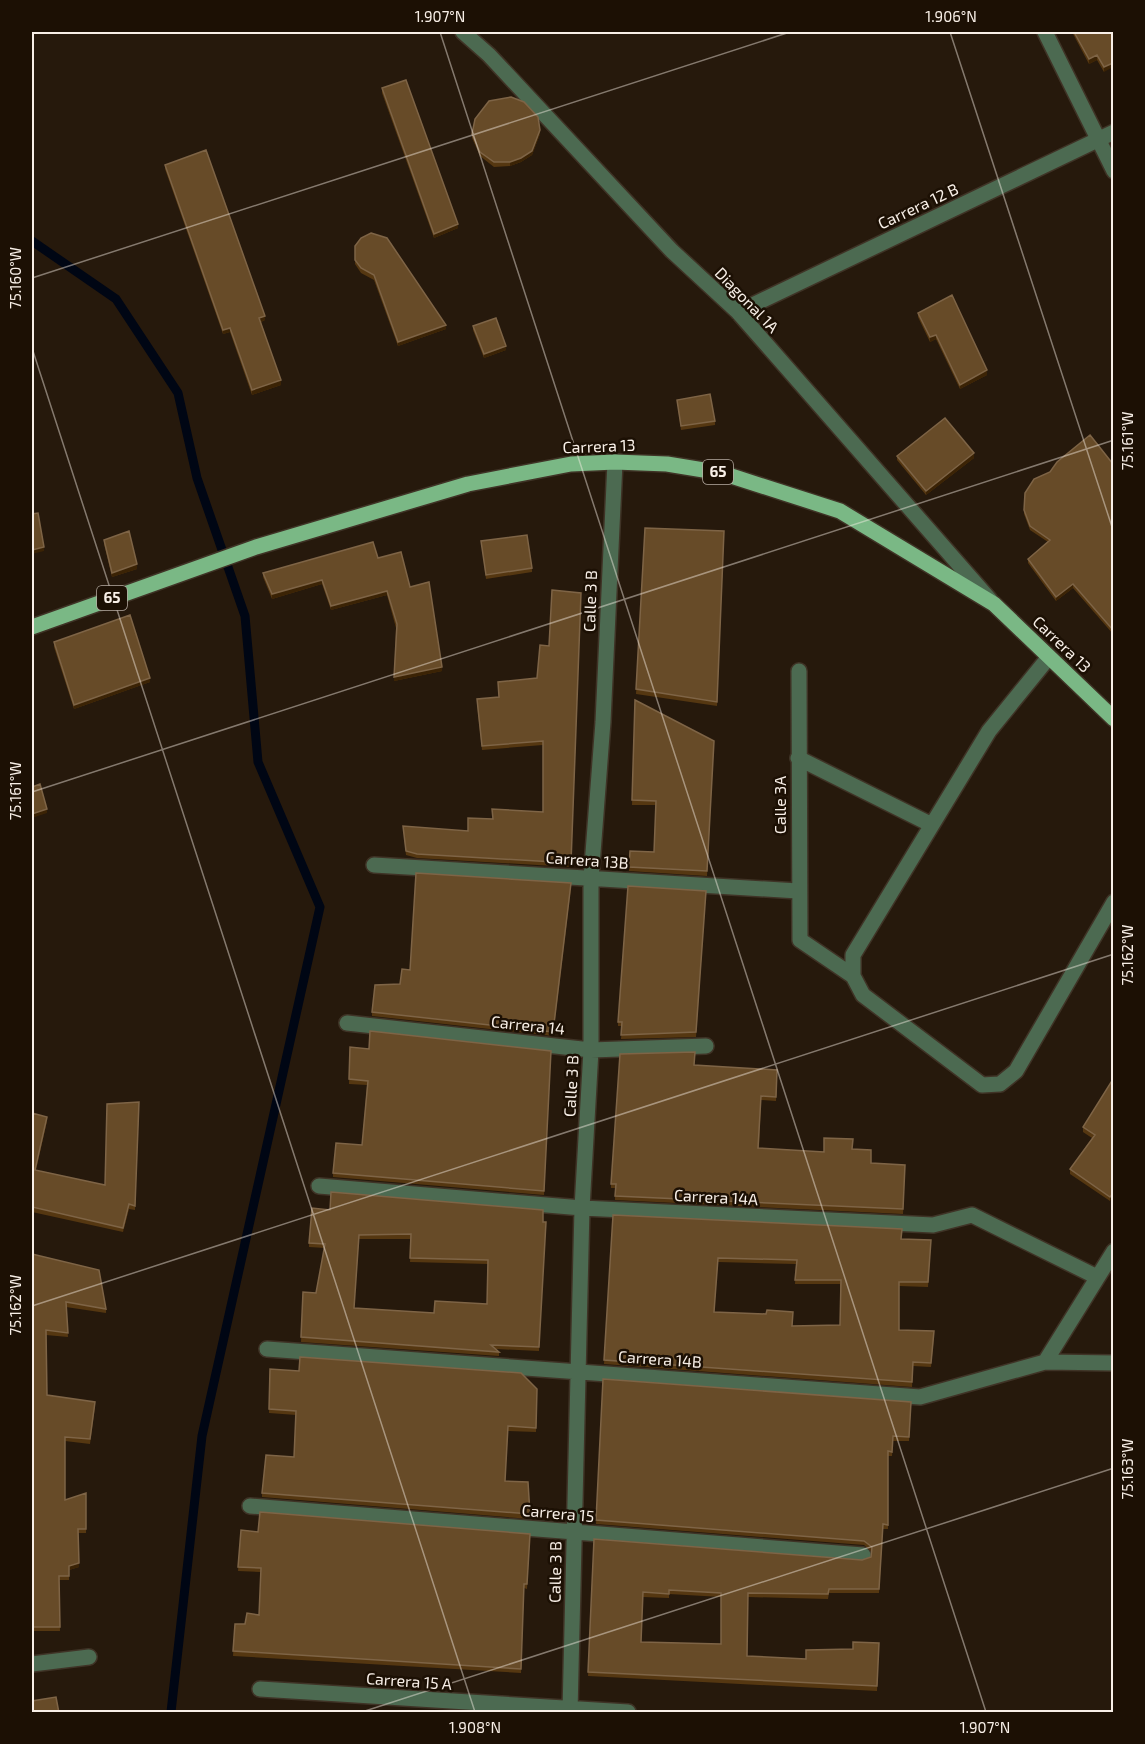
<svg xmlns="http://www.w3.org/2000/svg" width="1145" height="1744" font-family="'Exo 2',sans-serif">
	<rect width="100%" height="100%" fill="#26190c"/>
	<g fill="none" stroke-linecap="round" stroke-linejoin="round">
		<path stroke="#000614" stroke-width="9" d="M32,241L116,299L178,393L197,478L245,616L258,762L320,907L202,1436L171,1712"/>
		<defs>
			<path id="street" d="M463,32L489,55L672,251L738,312L990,600
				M1045,32L1114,171
				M738,312L1114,132
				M799,671L800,940L853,976L863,995L982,1085L1000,1084L1016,1071L1114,902
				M798,758L930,824
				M374,865L798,891
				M853,976V955L989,731L1049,657
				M347,1023L591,1050L706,1046
				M319,1186L582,1208L933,1225L972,1215L1097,1277
				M267,1349L920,1397L1045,1362L1114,1363
				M1045,1362L1114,1251
				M250,1506L863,1555
				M32,1664L89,1657
				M260,1689L628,1712
				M570,1712L582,1208L591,1050V879L603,722L615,462"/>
			<path id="primary" d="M32,627L256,547L468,484L571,464L615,462L667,464L722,473L840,511L994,604L1114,719"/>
		</defs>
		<use href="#street" stroke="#3f3326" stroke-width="18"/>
		<use href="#primary" stroke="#3f3326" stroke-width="18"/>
		<use href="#street" stroke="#4c6a51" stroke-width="15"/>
		<use href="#primary" stroke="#7ab885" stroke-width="15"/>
	</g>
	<path fill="#553711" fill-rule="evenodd" d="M1072,32H1113L1104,72L1097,60L1089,64Z
		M382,88L458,228L434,238L382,93Z
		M472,134H540L532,155L521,162L510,166L494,167L480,156L472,138Z
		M165,165L265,320L261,322L281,385L252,395L230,332L223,334L165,169Z
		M355,246L446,329L398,346L374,280L361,273L355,264Z
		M918,313L987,375L960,389L936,339L930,342L918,317Z
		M473,326L506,350L484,358L473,330Z
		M677,400L715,421V425L681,430Z
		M897,456L974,458L926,495L897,460Z
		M1113,464V634L1073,588L1056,601L1028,563V559L1048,542L1030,530L1024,514L1025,493Z
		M645,528L724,531L717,706L636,694Z
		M104,540L137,569L112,577L104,544Z
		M481,541L532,568V572L486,579Z
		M378,558L410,587L442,671L394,681L396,628L387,595L331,610L322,584L272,599L263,577V573Z
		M581,593L571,867L417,858L406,855L403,826L468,831L493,819L543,812V745L482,750L477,704L499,697L537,678L549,646Z
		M54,642L150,682L74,709L54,647Z
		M635,700L714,741L707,876L629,871L630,851L654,852L656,805H632Z
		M571,887L553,1036L372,1016V1012L400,984L410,970Z
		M706,891L696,1037L621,1039L622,1026H618V1022Z
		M350,1047L369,1049L551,1051L544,1195L333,1177V1173L362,1145L367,1085L349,1084Z
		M694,1065L777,1070L776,1101L761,1100L759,1148L824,1152L852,1149L871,1163L905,1165L903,1214L615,1200V1188H611V1184Z
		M1113,1079L1110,1201L1070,1174V1169L1092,1138L1083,1132V1127Z
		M139,1102L135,1210L129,1209L123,1232L32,1212V1113L47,1121L36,1170L105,1185Z
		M330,1210H543L539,1351L496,1349L499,1352V1356L301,1342L303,1292L316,1293L325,1248L309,1247V1243ZM359,1239H411L410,1262L488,1264L487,1304L434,1313L354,1308Z
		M613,1215L901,1239L931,1240L928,1287L899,1286V1330L934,1336L931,1367L913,1366L912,1387L604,1364ZM718,1262L796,1264L795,1284H840V1325L792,1326L714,1312Z
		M32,1254L106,1309V1313L66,1307L68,1337L46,1335L47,1395L95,1406L90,1444L65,1441V1500L86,1493V1533H78L79,1567L69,1570V1580H59L60,1631H32Z
		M270,1369L537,1389L536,1432L508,1431L505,1481L528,1482L530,1519L262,1497V1493L294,1457L296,1415L269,1413Z
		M603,1379L911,1402L909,1441H893L892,1456H888V1529H883L879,1593H829L828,1599L748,1597L747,1656L806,1659L879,1643L877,1691L588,1676L594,1539L862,1560L871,1557V1551L864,1545L596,1524ZM669,1594L721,1597V1644L641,1642L643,1597L669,1598Z
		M241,1530L258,1532L530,1534L527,1589L524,1588L521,1673L233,1656L235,1624H245L259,1615L261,1572L238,1571Z"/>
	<path fill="#3b2305" d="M1097,55V60L1089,64V59Z
		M1113,63V67L1104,72V67Z
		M540,130V134L532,155L521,162L510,166V162Z
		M458,224V228L434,238V234Z
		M265,316V320L259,322V318Z
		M446,325V329L398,346V342Z
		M230,328V332L223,334V330Z
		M936,335V339L930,342V337Z
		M506,346V350L484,358V354Z
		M987,370V375L960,389V385Z
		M281,380V385L252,395V390Z
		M974,453V458L926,495V491Z
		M44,547V551L32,554V550Z
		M137,564V569L112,577V573Z
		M322,580V584L272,599V594Z
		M1073,584V588L1056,601V597Z
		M387,591V595L331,610V606Z
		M442,667V671L394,681V677Z
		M150,678V682L74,709V705Z
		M47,809V813L32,818V814Z
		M571,883V887L553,1036V1032Z
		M47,1117V1121L35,1174V1170Z
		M1113,1193V1197L1110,1201V1197Z
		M129,1204V1209L123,1232V1228Z
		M79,1563V1567L69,1570V1566Z"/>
	<path fill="#674b28" stroke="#7e6446" stroke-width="1.5" fill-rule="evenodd" d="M1074,32H1113V63L1104,67L1097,55L1089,59Z
		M406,80L458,224L434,234L382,88Z
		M511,97L524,102L538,117L540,130L532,151L521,158L510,162H494L480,152L472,134L475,119L489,101Z
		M206,150L265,316L259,318L281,380L252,390L230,328L223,330L165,165Z
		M371,233L387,238L446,325L398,342L374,275L361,268L355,260V246L361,238Z
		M952,295L987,370L960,385L936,335L930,337L918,313Z
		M496,318L506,346L484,354L473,326Z
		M710,394L715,421L681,426L677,400Z
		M945,418L974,453L926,491L897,456Z
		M1090,435L1113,464V630L1073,584L1056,597L1028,559L1050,540L1030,526L1024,510L1025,493L1034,479L1050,472L1057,462Z
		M38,513L44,547L32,550V514Z
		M645,528L724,531L717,702L636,689Z
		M129,531L137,564L112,573L104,540Z
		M527,535L532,568L486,575L481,541Z
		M373,542L378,558L401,552L410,587L429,582L442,667L394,677L397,624L387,591L331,606L322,580L272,594L263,573Z
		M552,590L581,593L571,863L417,854L406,851L403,826L468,831V818L493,819L492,809L543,812V741L482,746L477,699L499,697L498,682L537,678L540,645L549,646Z
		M130,615L150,678L74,705L54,642Z
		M635,700L714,741L707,871L629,867L630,851L654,852L656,801L632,800Z
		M40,784L47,809L32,814V787Z
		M416,873L571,883L553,1032L372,1012L375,985L400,984L402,969L410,970Z
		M628,886L706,891L696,1032L621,1035L622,1022H618Z
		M370,1031L551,1051L544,1191L333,1173L336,1143L362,1145L368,1081L349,1079L350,1047L369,1049Z
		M695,1052L694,1065L777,1070L776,1097L761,1096L758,1148L824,1152V1138L853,1139L852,1149L871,1150V1163L905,1165L903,1209L615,1196L616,1184H611L620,1054Z
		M1113,1079V1193L1110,1197L1070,1169L1095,1135L1083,1127Z
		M139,1102L135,1206L129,1204L123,1228L32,1207V1113L47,1117L35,1170L105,1185L107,1104Z
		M331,1192L543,1210V1222H546L539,1347L491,1345L499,1352L301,1337L303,1292L316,1293L325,1244L309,1243L312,1208L330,1210ZM411,1234L410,1258L488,1260L487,1304L435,1301L434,1313L354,1308L359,1235Z
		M613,1215L902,1229L901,1239L931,1240L928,1282H899V1330L934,1331L931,1363L913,1362L912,1382L604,1360ZM718,1258L797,1260L795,1280H841L840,1325L792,1326L793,1312L767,1310L766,1314L714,1312Z
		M32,1254L99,1270L106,1309L66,1302L68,1333L46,1330L47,1395L95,1402L90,1439L65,1437V1500L86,1493V1529H78L79,1563L69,1566V1576H59L60,1627H32Z
		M300,1357L521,1373L537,1389L536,1428L508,1426L505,1481L528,1482L530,1514L262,1493L266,1455L294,1457L296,1411L269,1409L270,1369L299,1371Z
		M603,1379L911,1402L909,1437L893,1436L892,1452L888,1451V1525L883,1524L879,1589H829L828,1594L748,1593L747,1656L806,1659V1650L853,1649V1642L879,1643L877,1686L588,1672L594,1539L862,1560L871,1557L872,1547L864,1541L596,1520ZM669,1590L721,1593V1644L641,1642L643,1592L669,1594Z
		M260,1512L530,1534L527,1584H524L521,1669L233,1651L235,1624H245L247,1613L259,1615L261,1568L238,1567L241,1530L258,1532Z
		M56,1697L59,1713H32V1701Z"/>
	<path fill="none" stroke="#f8efe7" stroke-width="1.5" stroke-opacity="0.45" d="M440,32L986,1712M950,32L1114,533M32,278L790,32M32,348L475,1712M32,792L1114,440M32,1306L1114,954M362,1712L1114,1468"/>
	<g text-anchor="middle" stroke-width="5" stroke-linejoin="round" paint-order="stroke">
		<g fill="#1c1004" stroke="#b6aca3" stroke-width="1.5">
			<rect x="703" y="460" width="30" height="24" rx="4.5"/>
			<rect x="97" y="586" width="30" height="24" rx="4.5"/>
		</g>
		<g font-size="15" font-weight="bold" fill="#f8efe7">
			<text x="718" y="477">65</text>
			<text x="112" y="603">65</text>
		</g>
		<g font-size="16" fill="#f8efe7" stroke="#1c1004">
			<text transform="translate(918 206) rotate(-25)" y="6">Carrera 12 B</text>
			<text transform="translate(747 300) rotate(46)" y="6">Diagonal 1A</text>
			<text transform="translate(599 446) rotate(-2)" y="6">Carrera 13</text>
			<text transform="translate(590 601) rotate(-88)" y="6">Calle 3 B</text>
			<text transform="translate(1062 644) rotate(44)" y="6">Carrera 13</text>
			<text transform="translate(780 805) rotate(-90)" y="6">Calle 3A</text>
			<text transform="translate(587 860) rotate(4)" y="6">Carrera 13B</text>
			<text transform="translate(528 1025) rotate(6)" y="6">Carrera 14</text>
			<text transform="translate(571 1086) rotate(-87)" y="6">Calle 3 B</text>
			<text transform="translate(716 1197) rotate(3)" y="6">Carrera 14A</text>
			<text transform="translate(660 1359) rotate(4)" y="6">Carrera 14B</text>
			<text transform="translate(558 1513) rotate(5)" y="6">Carrera 15</text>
			<text transform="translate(555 1572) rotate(-89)" y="6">Calle 3 B</text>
			<text transform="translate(409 1681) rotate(4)" y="6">Carrera 15 A</text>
		</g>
	</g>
	<rect width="1145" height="1744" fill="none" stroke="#1c1004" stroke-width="66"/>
	<rect x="33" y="33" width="1079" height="1678" fill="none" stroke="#f8efe7" stroke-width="2"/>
	<g font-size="15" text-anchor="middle" fill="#f8efe7">
		<text x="440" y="22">1.907°N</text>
		<text x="951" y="22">1.906°N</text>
		<text transform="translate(16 278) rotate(-90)" y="5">75.160°W</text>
		<text transform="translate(1128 441) rotate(-90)" y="5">75.161°W</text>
		<text transform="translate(16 791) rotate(-90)" y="5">75.161°W</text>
		<text transform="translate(1128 955) rotate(-90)" y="5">75.162°W</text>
		<text transform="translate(16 1305) rotate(-90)" y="5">75.162°W</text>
		<text transform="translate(1128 1469) rotate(-90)" y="5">75.163°W</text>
		<text x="475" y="1733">1.908°N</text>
		<text x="985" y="1733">1.907°N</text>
	</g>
</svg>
